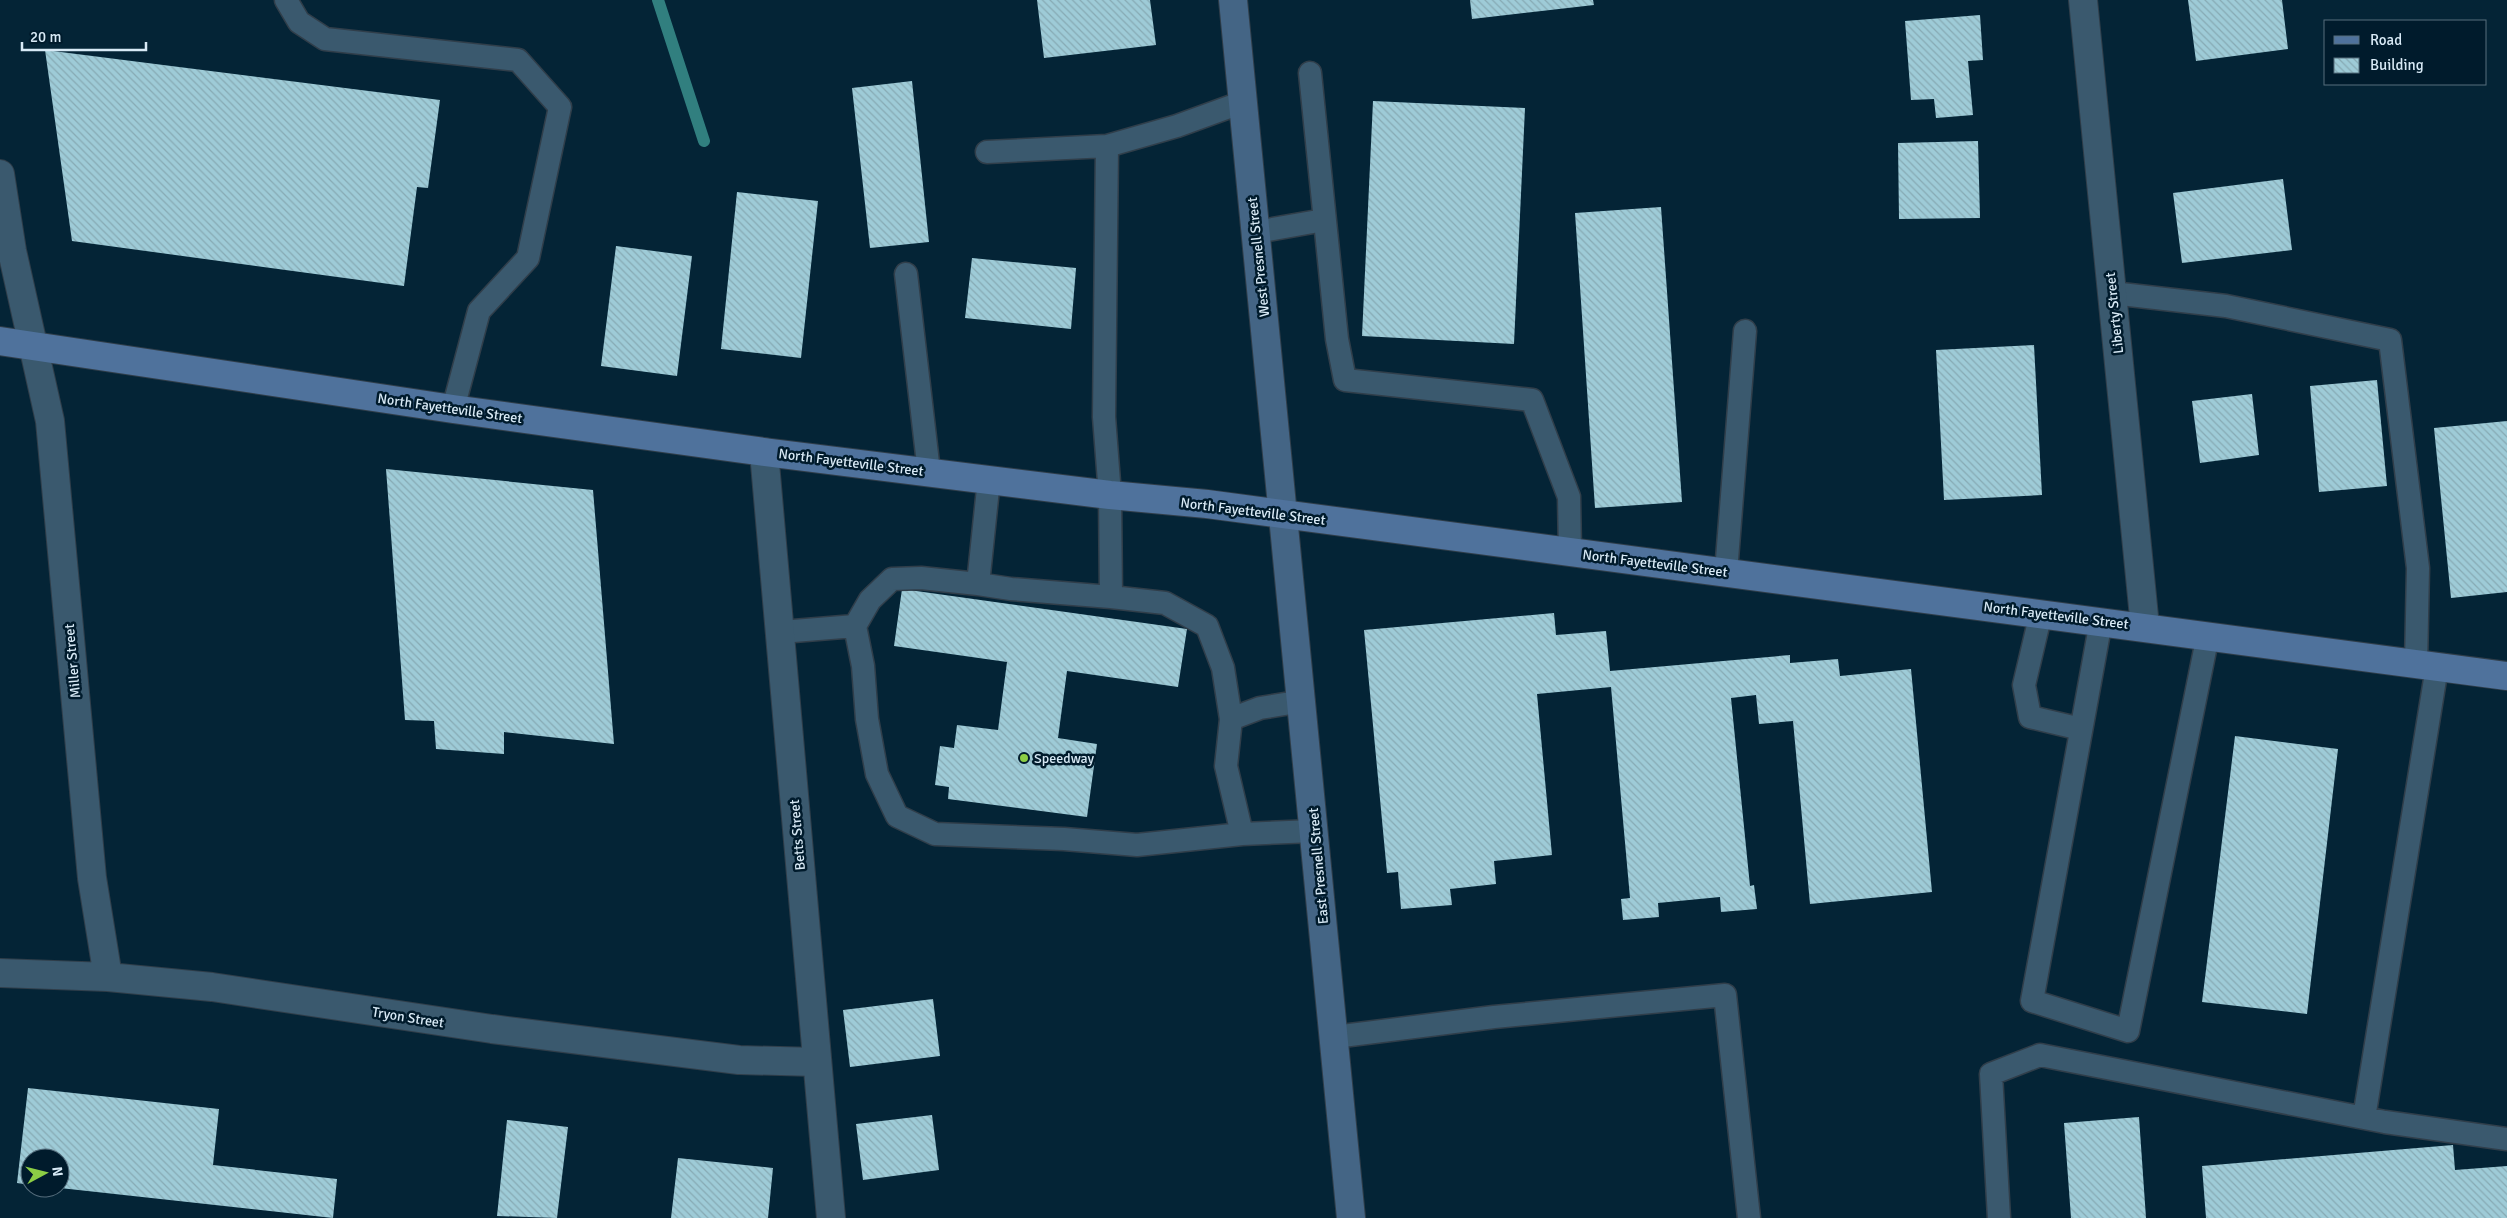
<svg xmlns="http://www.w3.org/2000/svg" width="2507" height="1218" font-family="Signika,sans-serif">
	<defs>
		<pattern id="building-back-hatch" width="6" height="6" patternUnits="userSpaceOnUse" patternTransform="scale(1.25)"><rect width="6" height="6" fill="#9ecbd7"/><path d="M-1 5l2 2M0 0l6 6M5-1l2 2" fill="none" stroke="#87aab4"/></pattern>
	</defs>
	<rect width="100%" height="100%" fill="#042436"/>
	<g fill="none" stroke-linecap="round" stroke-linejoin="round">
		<path stroke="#317f7f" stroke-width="12" d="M658,0L704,141"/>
	</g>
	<path fill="url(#building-back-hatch)" d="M1037,0H1150L1156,45L1044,58Z
		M1470,0H1593L1594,5L1472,19Z
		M2188,0H2282L2288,49L2196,61Z
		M1980,15L1983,60L1968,61L1973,115L1936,118L1934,99L1911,100L1905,21Z
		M45,50L440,100L428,188L417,187L404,286L72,241Z
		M912,81L929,242L870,248L852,88Z
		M1373,101L1525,108L1514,344L1362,336Z
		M1978,141L1980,218L1899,219L1898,143Z
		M2283,179L2292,250L2182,263L2173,193Z
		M737,192L818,201L801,358L721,349Z
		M1661,207L1682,502L1595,508L1575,213Z
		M616,246L692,256L677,376L601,366Z
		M972,258L1076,268L1071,329L965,318Z
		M2034,345L2042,495L1944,500L1936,350Z
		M2377,380L2387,486L2319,492L2310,386Z
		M2252,394L2259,455L2200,463L2192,401Z
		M2507,421V592L2451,598L2434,428Z
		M386,469L593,490L614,744L504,732V754L436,749L434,721L405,720Z
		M902,589L1187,629L1178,687L1067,671L1058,738L1097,744L1087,817L948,799L949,787L935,785L940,746L954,748L957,725L998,730L1007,662L894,646Z
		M1554,613L1556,635L1606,631L1610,671L1790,655V663L1838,659L1840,676L1911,669L1932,892L1810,904L1793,721L1759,724L1756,695L1731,698L1750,886L1754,885L1757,909L1721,912L1720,897L1658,903L1659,917L1623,920L1621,899L1630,898L1611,687L1537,694L1552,855L1494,861L1496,884L1450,889L1452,905L1401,909L1398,872L1387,873L1364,630Z
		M2235,736L2338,749L2307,1014L2202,1002Z
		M933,999L940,1056L850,1067L843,1010Z
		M28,1088L219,1109L213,1165L337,1179L333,1218L60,1188V1158H30V1185L17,1183Z
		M932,1115L939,1170L863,1180L856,1124Z
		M2139,1117L2146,1218H2071L2064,1123Z
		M507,1120L568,1127L557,1218L497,1216Z
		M2453,1145L2455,1170L2507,1166V1218H2206L2202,1166Z
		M678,1158L773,1168L768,1218H671Z"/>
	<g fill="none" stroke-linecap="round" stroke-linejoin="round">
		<defs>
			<path id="lane" d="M286,0L299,22L325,39L518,60L560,107L528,258L479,311L453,409
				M1310,73L1337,339L1345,380L1532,400L1569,497L1570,552
				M987,152L1107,146
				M1256,232L1324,220
				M906,274L929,472
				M2112,293L2226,306L2390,340L2418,568L2416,664
				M989,479L978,584L1011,589L1111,597L1110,495L1104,417L1107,146L1177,126L1243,102
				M1726,572L1745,331
				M1111,597L1165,603L1207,626L1223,668L1231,719
				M2041,613L2024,685L2030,717L2081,729
				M2101,621L2032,1001L2128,1031L2208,635
				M855,626L870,600L892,579L921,578L978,584
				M781,632L855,626L863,666L867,719L877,774L897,816L935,834L1064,839L1137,845L1242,834L1314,831
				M1242,834L1226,766L1231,719L1260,708L1303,701
				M1334,1037L1494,1017L1725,995L1749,1218
				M2364,1118L2437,667
				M1999,1218L1991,1074L2040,1055L2385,1122L2507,1139"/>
			<path id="street" d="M2083,0L2145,627
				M0,174L12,251L50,421L92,878L108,977
				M764,452L831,1218
				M0,973L108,977L212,987L492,1029L739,1060L816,1062"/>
			<path id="secondary" d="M1233,0L1351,1218"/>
			<path id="primary" d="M0,341L453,409L764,452L1110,495L1207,504L2507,676"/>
		</defs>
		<use href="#lane" stroke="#303e4a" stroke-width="25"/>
		<use href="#street" stroke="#303e4a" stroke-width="30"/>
		<use href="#secondary" stroke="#303e4a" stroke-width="30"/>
		<use href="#primary" stroke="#303e4a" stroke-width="30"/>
		<use href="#lane" stroke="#3a596e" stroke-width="22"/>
		<use href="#street" stroke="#3a596e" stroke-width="28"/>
		<use href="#secondary" stroke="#446585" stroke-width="28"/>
		<use href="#primary" stroke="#4f729c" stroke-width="28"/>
	</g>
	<circle fill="#8cce45" stroke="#001b2c" stroke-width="2" cx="1024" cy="758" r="5"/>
	<g text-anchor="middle" stroke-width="5" stroke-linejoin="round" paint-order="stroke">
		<g font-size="14" fill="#d8eaf6" stroke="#001b2c">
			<text transform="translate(1258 257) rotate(-96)" y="5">West Presnell Street</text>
			<text transform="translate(2114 313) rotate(-96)" y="5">Liberty Street</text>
			<text transform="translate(450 408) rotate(8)" y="5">North Fayetteville Street</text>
			<text transform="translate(851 462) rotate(7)" y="5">North Fayetteville Street</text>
			<text transform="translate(1253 511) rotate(7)" y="5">North Fayetteville Street</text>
			<text transform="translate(1655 563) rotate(7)" y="5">North Fayetteville Street</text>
			<text transform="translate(2056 615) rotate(7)" y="5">North Fayetteville Street</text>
			<text transform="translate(72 661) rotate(-95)" y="5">Miller Street</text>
			<text transform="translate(797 835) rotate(-95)" y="5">Betts Street</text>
			<text transform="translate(1318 866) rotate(-95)" y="5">East Presnell Street</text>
			<text transform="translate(408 1017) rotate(9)" y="5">Tryon Street</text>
		</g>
		<g font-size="14" fill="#d8eaf6" stroke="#001b2c" text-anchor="start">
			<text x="1034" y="763">Speedway</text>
		</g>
	</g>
	<rect x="2324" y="20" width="162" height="65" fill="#001b2c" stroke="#566e7d"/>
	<rect x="2334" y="36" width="25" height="8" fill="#4f729c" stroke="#566e7d"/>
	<text x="2370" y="45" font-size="15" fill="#d8eaf6">Road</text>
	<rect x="2334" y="58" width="25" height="15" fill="url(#building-back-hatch)" stroke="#566e7d"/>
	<text x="2370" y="70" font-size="15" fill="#d8eaf6">Building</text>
	<g transform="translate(45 1173) rotate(83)"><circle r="24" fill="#001b2c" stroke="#566e7d"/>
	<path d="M0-4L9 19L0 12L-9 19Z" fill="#8cce45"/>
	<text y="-8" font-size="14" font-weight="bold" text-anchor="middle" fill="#d8eaf6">N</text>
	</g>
	<path d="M22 42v8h124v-8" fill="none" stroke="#d8eaf6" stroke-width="2.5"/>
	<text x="30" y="42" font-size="15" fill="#d8eaf6" stroke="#001b2c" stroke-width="4" paint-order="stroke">20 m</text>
</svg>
